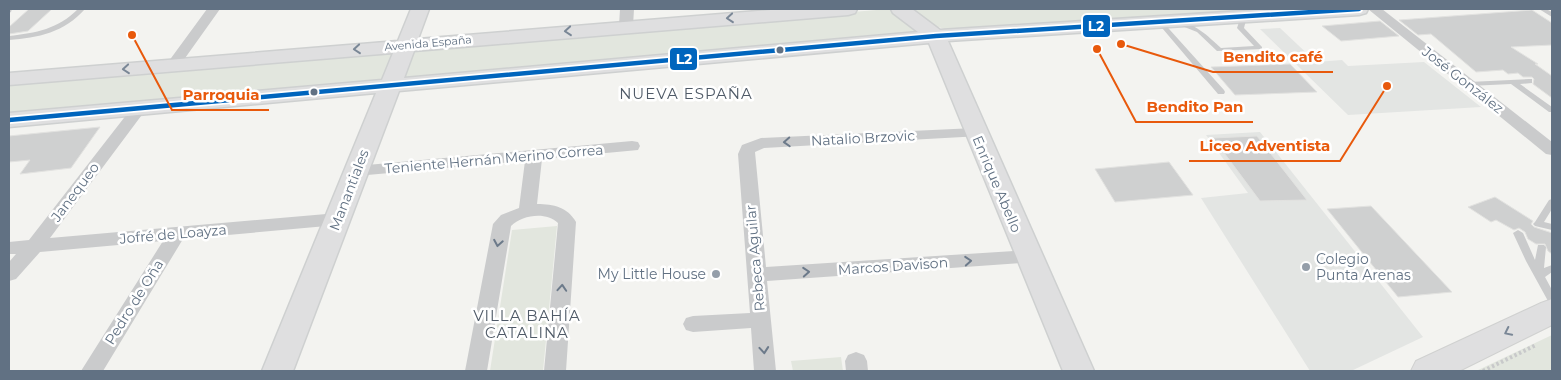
<svg xmlns="http://www.w3.org/2000/svg" width="1561" height="380" font-family="Montserrat,sans-serif">
	<rect width="100%" height="100%" fill="#f3f3f0"/>
	<path fill="#e3e5e3" d="M1280,28L1316,62L1342,60L1348,66L1424,62L1481,107L1348,115L1260,29Z
		M1260,132L1423,337L1351,371H1310L1201,198L1248,193L1206,135Z"/>
	<path fill="#e2e6de" d="M888,9H892L920,32L9,113V84Z
		M911,9H1288L948,30L935,26Z
		M557,226L543,371H490L512,230Z
		M1552,335V371H1476Z
		M841,357L843,371H793L791,361Z"/>
	<path fill="#cfd0d0" stroke="#e2e2e0" d="M29,9H52L28,31L9,34V27Z
		M1532,10L1552,23V45L1511,47L1538,64H1535L1552,76V98L1533,84L1534,79L1532,77H1523L1518,73L1508,74L1503,70L1476,72L1431,34L1418,35L1399,20Z
		M1380,21L1399,36L1341,41L1322,26Z
		M1290,64L1317,92L1235,95L1211,67Z
		M100,127L71,168L20,174L30,160L9,162V136Z
		M1257,136L1307,200L1260,201L1213,138Z
		M1169,162L1193,195L1115,202L1095,169Z
		M1495,197L1533,221L1531,224L1534,227L1552,233V254L1548,251L1545,244H1536L1528,239L1525,232L1519,228L1514,230L1496,220L1491,222L1468,207Z
		M1371,206L1452,292L1398,297L1327,209Z"/>
	<g fill="none" stroke-linecap="round" stroke-linejoin="round">
		<defs>
			<path id="secondary" d="M411,9H429L418,39L783,9H857L855,13L848,15L414,51L404,78L918,32L893,13L891,9H912L940,30L1274,9H1368L1366,13L1359,15L948,41L1094,371H1063L929,43L399,91L293,371H262L376,93L9,127V113L382,80L393,53L9,85V73L398,41Z"/>
			<path id="primary" d="M1552,299V325L1459,371H1411L1416,361L1541,303Z"/>
		</defs>
		<use href="#secondary" stroke="#ced0d0" stroke-width="3"/>
		<use href="#primary" stroke="#d0d1d0" stroke-width="2"/>
		<path stroke="#c8c9ca" stroke-width="4" stroke-dasharray="2.5 2.5" stroke-linecap="butt" d="M1483,371L1536,345"/>
		<path fill="#cacbcc" fill-rule="evenodd" d="M9,9H12L11,12L9,13Z
			M78,9H85C65,32 38,38 9,40V36C36,33 58,29 78,9Z
			M1539,9H1546L1552,12V17Z
			M1244,14L1247,16L1244,28L1262,47V49L1217,51L1197,32L1172,22L1173,21C1192,20 1208,36 1221,48L1254,46L1237,28L1241,16Z
			M1159,19L1161,20L1224,90L1225,92L1224,94H1218L1157,22L1156,21Z
			M1529,79H1532V83L1520,84L1552,107V112H1549L1511,84L1469,86L1465,84L1469,82Z
			M1552,199V209L1544,222L1552,224V230L1535,226L1533,224L1535,222L1549,200Z
			M1518,230L1523,233L1535,260L1538,245H1544L1546,247L1544,268L1552,265V272L1545,277L1552,290V302L1548,301L1526,261L1513,233Z"/>
		<path fill="#cacbcc" fill-rule="evenodd" d="M207,9H220L178,68H168L166,65Z
			M620,9H634L633,26L631,29L626,30L619,26Z
			M1368,9H1382L1552,142V155L1546,154Z
			M139,103L144,105L147,108L50,238L338,213L344,215L347,219L344,223L338,225L183,239L103,371H81L163,241L40,252L16,279L9,281V262L16,254H9V242L29,240L134,105Z
			M975,128L981,130L983,133L981,136L764,148L755,152L766,267L1028,250L1035,252L1038,257L1035,262L767,281L776,371H754L751,328L693,332L686,330L683,324L686,318L693,316L750,313L738,154L742,145L761,138Z
			M632,141L638,142L640,146L638,150L542,159L537,204C554,204 567,207 576,222L566,371H544L558,223C546,211 522,215 511,226L487,371H465L493,224L501,215L519,208L525,161L356,176L350,175L347,171L350,167L356,166Z
			M856,352L864,355L867,361L868,371H846L845,361L848,355Z"/>
		<use href="#secondary" fill="#dfdfe0" fill-rule="evenodd"/>
		<use href="#primary" fill="#dfdfe0" fill-rule="evenodd"/>
		<defs>
			<path id="bus-1" d="M9,120L936,36L1359,9"/>
		</defs>
		<use href="#bus-1" stroke="#fff" stroke-width="8"/>
		<use href="#bus-1" stroke="#0065bd" stroke-width="4.5"/>
	</g>
	<defs><path id="oneway-chevron" d="M-2-3.5L2.5 0L-2 3.5" fill="none" stroke-width="1.6" stroke-linecap="round" stroke-linejoin="round" transform="scale(1.25)"/></defs>
	<g stroke="#7a8796">
		<use href="#oneway-chevron" transform="translate(730 18) rotate(175)"/>
		<use href="#oneway-chevron" transform="translate(568 31) rotate(175)"/>
		<use href="#oneway-chevron" transform="translate(357 49) rotate(175)"/>
		<use href="#oneway-chevron" transform="translate(126 69) rotate(175)"/>
		<use href="#oneway-chevron" transform="translate(1508 332) rotate(154)"/>
	</g>
	<g stroke="#6c7a8a">
		<use href="#oneway-chevron" transform="translate(787 142) rotate(177)"/>
		<use href="#oneway-chevron" transform="translate(498 243) rotate(100)"/>
		<use href="#oneway-chevron" transform="translate(968 261) rotate(-4)"/>
		<use href="#oneway-chevron" transform="translate(806 272) rotate(-4)"/>
		<use href="#oneway-chevron" transform="translate(562 288) rotate(-86)"/>
		<use href="#oneway-chevron" transform="translate(764 350) rotate(85)"/>
	</g>
	<g fill="#617183" stroke="#fff" stroke-width="2">
		<circle cx="780" cy="50" r="4.5"/>
		<circle cx="314" cy="92" r="4.5"/>
	</g>
	<g fill="#949ea9" stroke="#fff" stroke-width="2">
		<circle cx="1306" cy="267" r="5"/>
		<circle cx="716" cy="274" r="5"/>
	</g>
	<g text-anchor="middle" stroke-width="5" stroke-linejoin="round" paint-order="stroke">
		<g font-size="11" fill="#617183" stroke="#fff">
			<text transform="translate(428 43) rotate(-5)" y="4">Avenida España</text>
		</g>
		<g font-size="14" fill="#617183" stroke="#fff">
			<text transform="translate(1463 80) rotate(38)" y="5">José González</text>
			<text transform="translate(863 138) rotate(-3)" y="5">Natalio Brzovic</text>
			<text transform="translate(494 159) rotate(-5)" y="5">Teniente Hernán Merino Correa</text>
			<text transform="translate(997 184) rotate(67)" y="5">Enrique Abello</text>
			<text transform="translate(349 190) rotate(-69)" y="5">Manantiales</text>
			<text transform="translate(75 192) rotate(-53)" y="5">Janequeo</text>
			<text transform="translate(173 234) rotate(-5)" y="5">Jofré de Loayza</text>
			<text transform="translate(755 258) rotate(-95)" y="5">Rebeca Aguilar</text>
			<text transform="translate(893 266) rotate(-4)" y="5">Marcos Davison</text>
			<text transform="translate(134 302) rotate(-58)" y="5">Pedro de Oña</text>
		</g>
		<g font-size="14" fill="#617183" stroke="#fff" text-anchor="start">
			<text x="1316" y="264">Colegio<tspan x="1316" dy="16">Punta Arenas</tspan></text>
			<text x="706" y="279" text-anchor="end">My Little House</text>
		</g>
		<g font-size="15" letter-spacing="1" fill="#4f5a67" stroke="#fff">
			<text x="686" y="99">NUEVA ESPAÑA</text>
			<text x="527" y="321">VILLA BAHÍA<tspan x="527" dy="17">CATALINA</tspan></text>
		</g>
	</g>
	<path fill="none" stroke="#e8590c" stroke-width="2" d="M1121 44L1213 72H1333M132 35L172 110H269M1097 49L1136 122H1253M1387 86L1340 161H1189"/>
	<g fill="#e8590c" stroke="#fff" stroke-width="2">
		<circle cx="1121" cy="44" r="5"/>
		<circle cx="132" cy="35" r="5"/>
		<circle cx="1097" cy="49" r="5"/>
		<circle cx="1387" cy="86" r="5"/>
	</g>
	<g font-size="15" text-anchor="middle" font-weight="bold" fill="#e8590c" stroke="#fff" stroke-width="5" stroke-linejoin="round" paint-order="stroke">
		<text x="1273" y="62">Bendito café</text>
		<text x="221" y="100">Parroquia</text>
		<text x="1195" y="112">Bendito Pan</text>
		<text x="1265" y="151">Liceo Adventista</text>
	</g>
	<g stroke="#fff" stroke-width="2">
		<rect x="1082" y="14" width="29" height="24" rx="5" fill="#0065bd"/>
		<rect x="669" y="47" width="29" height="24" rx="5" fill="#0065bd"/>
	</g>
	<g font-size="14" text-anchor="middle" font-weight="bold" fill="#fff">
		<text x="1096" y="31">L2</text>
		<text x="684" y="64">L2</text>
	</g>
	<rect width="1561" height="380" fill="none" stroke="#617183" stroke-width="20"/>
</svg>
